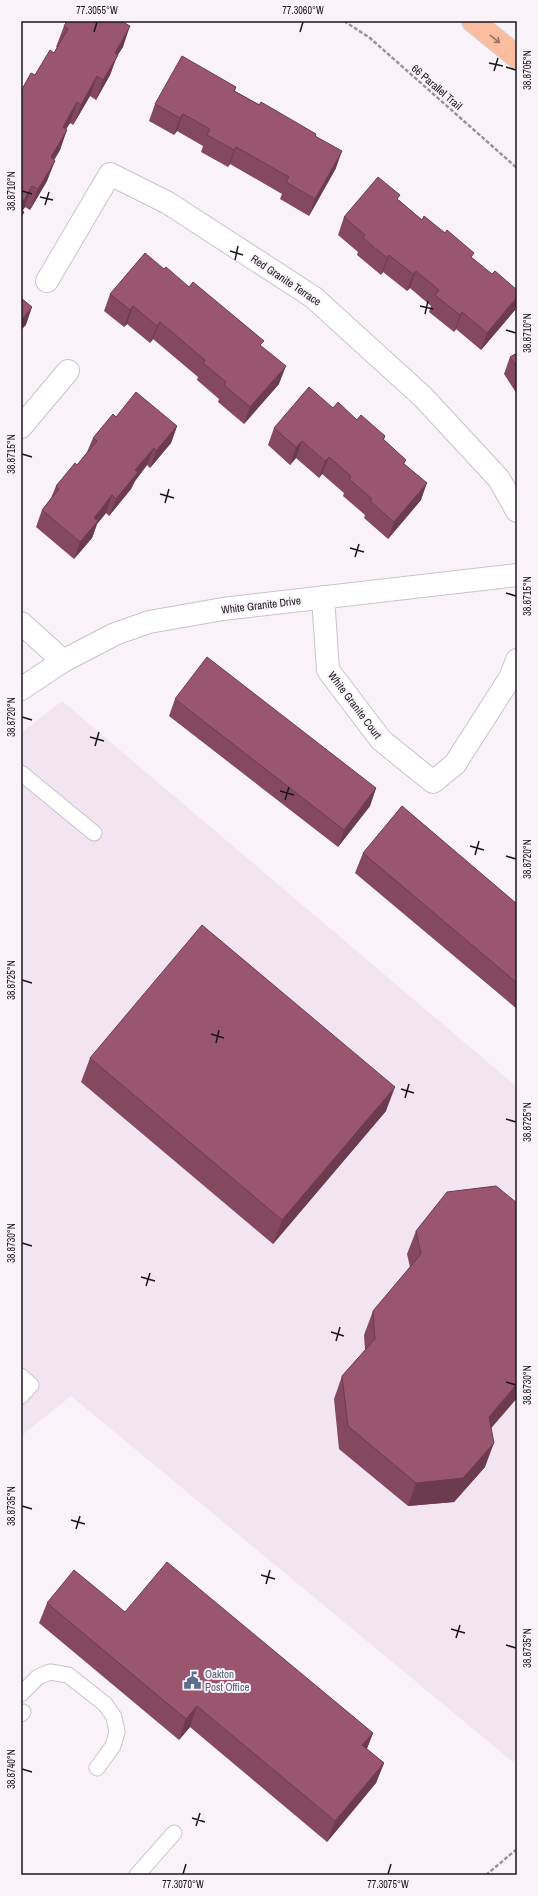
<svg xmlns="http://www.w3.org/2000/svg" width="538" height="1896" font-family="'Archivo Narrow',sans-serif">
	<rect width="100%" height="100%" fill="#faf2f9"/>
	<path fill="#f2e4f0" d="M62,701L517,1087V1755L513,1762L71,1396L21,1436V733Z"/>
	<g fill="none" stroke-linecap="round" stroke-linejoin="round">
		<defs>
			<path id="lane" d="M21,773L94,833
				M21,1376L31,1385L21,1396
				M21,1694L38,1677L50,1672L68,1675L105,1704L114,1717L117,1732L113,1746L97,1768
				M21,1714L23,1712
				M137,1875L174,1833"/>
			<path id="street" d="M47,281L110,174L168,203L313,297L423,397L499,479L517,511
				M21,427L68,371
				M323,597L328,670L381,740L433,782L455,764L510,678L517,660
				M21,623L63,661
				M21,689L63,661L115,634L149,622L223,609L517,575"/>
			<path id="highway" d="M473,21L517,57"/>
		</defs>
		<use href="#lane" stroke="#c9c2c8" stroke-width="17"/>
		<use href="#street" stroke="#c9c2c8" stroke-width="24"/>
		<use href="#highway" stroke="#d1d1d1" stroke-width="24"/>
		<path stroke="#999499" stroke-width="2.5" stroke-dasharray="4 2" stroke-linecap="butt" d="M344,21L370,38L517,168
			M486,1875L517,1849"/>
		<use href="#lane" stroke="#fff" stroke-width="15"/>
		<use href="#street" stroke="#fff" stroke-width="22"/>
		<use href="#highway" stroke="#fcbc9f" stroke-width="22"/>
	</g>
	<path fill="#84495f" d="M64,26L123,47L117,56L110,75L96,100L90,96L73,125L70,123L66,129L60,150L54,160L47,181L30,210L25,207L22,211L35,75L54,53L57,47H56Z
		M236,87L235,91L316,136L336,168L309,216L280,199L282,194L230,164L228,167L201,152L203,146L177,131L174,135L149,121L155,104Z
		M399,200L422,220L472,258L515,310L481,350L456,329L454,332L429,312L431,306L410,288L407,291L383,272L381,275L357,255L358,252L338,235L344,217Z
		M164,269L189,287L279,384L244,424L218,402L219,399L197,380L198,377L153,339L150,343L127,324L124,327L104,311L110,294Z
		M517,353V394L504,374L510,357Z
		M333,408L357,420L385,436L384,440L406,460L404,464L421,500L388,539L364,518L365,515L343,496L344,493L322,474L319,478L296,458L290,465L268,445L274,428Z
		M116,417L177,426L171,443L150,468L147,465L135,481L131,489L109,516L106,513L97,524L92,538L74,559L36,527L42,510L51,498L56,486L77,465L87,452L93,438Z
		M175,699L376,788L370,806L338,847L169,716Z
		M363,853L517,904V1009L355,873Z
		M90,1058L386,1111L273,1244L81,1082Z
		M517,1203V1398L491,1428L485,1467L454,1502L408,1506L339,1449L334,1399L342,1376L365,1350L364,1335L373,1311L410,1267L407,1254L416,1231Z
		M47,1603L125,1612L373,1733L367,1749L384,1763L376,1783L327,1842L190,1727L179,1740L39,1623Z"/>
	<path fill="#6c3c4e" d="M130,26L123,47L117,56L110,75L96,100L103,80L115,53Z
		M97,76L90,96L73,125L81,105Z
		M77,102L70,123L55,147L63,127Z
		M183,114L177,131L174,135L180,118Z
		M67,130L60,150L44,177L51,157Z
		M236,147L230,164L228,167L234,150Z
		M342,151L336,168L309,216L315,199Z
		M55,161L47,181L30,210L38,189Z
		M32,186L25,207L21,213V205Z
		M389,255L383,272L381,275L387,258Z
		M416,271L410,288L407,291L413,274Z
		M517,297V303L515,310L481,350L487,333Z
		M133,306L127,324L124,327L130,310Z
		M32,307L26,325L21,330V320Z
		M462,312L456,329L454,332L460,315Z
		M160,322L153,339L150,343L157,326Z
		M286,366L279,384L244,424L250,407Z
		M177,426L171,443L150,468L156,451Z
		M302,441L296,458L290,465L296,447Z
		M154,448L147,465L135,481L131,489L109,516L116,499L135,470Z
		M329,457L322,474L319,478L325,461Z
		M427,483L421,500L388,539L394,522Z
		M112,495L106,513L97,524L92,538L74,559L80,542L94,518Z
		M376,788L370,806L338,847L344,830Z
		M395,1087L386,1111L273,1244L282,1220Z
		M517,1384V1398L480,1441L489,1417Z
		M494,1443L485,1467L454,1502L408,1506L416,1483Z
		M197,1706L190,1727L179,1740L186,1719Z
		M373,1733L365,1753L362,1745Z
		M384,1763L376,1783L327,1842L335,1821Z"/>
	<path fill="#9a556f" stroke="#6c3c4e" d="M67,21H121L130,26L115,53L118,55L103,80L97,76L81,105L77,102L63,127L67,130L51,157L55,161L38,189L32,186L21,205V91L31,73L35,75L50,50L54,53L68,29L64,26Z
		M182,56L236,87L234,91L259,105L261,102L316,134L315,136L342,151L315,199L286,182L289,177L236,147L234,150L207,135L210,129L183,114L180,118L155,104Z
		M378,177L400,195L397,199L422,220L424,216L445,233L447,230L474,253L471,257L492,274L495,271L517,290V297L487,333L462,312L460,315L435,295L439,290L416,271L413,274L389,255L387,258L363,238L365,235L344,217Z
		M21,210L24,212L21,217Z
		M145,253L164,269L166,267L189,287L193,282L264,341L260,345L286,366L250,407L224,385L226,382L203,363L205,360L160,322L157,326L133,306L130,310L110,294Z
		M21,298L32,307L21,320Z
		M517,353V367L510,357Z
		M309,387L333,408L338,402L357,420L361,415L385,436L383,439L406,460L403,463L427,483L394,522L370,501L372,499L349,479L351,476L329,457L325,461L302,441L296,447L274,428Z
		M136,392L177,426L156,451L154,448L135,470L138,472L116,499L112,495L94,518L98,521L80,542L42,510L59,489L56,486L75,463L77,465L97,441L93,438L113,414L116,417Z
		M207,657L376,788L344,830L175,699Z
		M402,806L517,904V983L363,853Z
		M202,925L395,1087L282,1220L90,1058Z
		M496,1186L517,1203V1384L489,1417L494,1443L463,1478L416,1483L348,1426L342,1376L375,1339L373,1311L421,1254L416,1231L447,1192Z
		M167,1562L373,1733L362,1745L384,1763L335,1821L197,1706L186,1719L47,1603L74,1570L125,1612Z"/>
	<defs><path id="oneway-shaft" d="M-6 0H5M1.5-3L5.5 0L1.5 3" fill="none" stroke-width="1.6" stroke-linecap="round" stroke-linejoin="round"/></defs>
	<use stroke="#967263" href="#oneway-shaft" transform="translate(495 39) rotate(38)"/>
	<path fill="none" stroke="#191719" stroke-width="1.5" d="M94,32L97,22M300,32L303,22M489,63L503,66M506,67L516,70M494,71L498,58M22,191L32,194M40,197L53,200M45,205L49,192M230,251L243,255M235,260L238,246M420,306L433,309M425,314L428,301M506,330L516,333M22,454L32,457M160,494L174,498M165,503L169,489M350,548L364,552M355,557L359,544M506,593L516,596M22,717L32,720M90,737L104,741M95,746L99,732M280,791L294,795M285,800L289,787M470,846L484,850M475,855L479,841M506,856L516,859M22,980L32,983M211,1034L224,1038M216,1043L219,1030M401,1089L414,1093M405,1098L409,1084M506,1119L516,1122M22,1243L32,1246M141,1277L155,1281M146,1286L150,1273M331,1332L344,1336M336,1341L340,1327M506,1382L516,1385M22,1506L32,1509M71,1520L85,1524M76,1529L80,1516M261,1575L275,1579M266,1584L270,1570M451,1629L465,1633M456,1638L460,1625M506,1645L516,1648M22,1769L32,1772M192,1818L205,1822M196,1826L200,1813M183,1874L186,1864M388,1874L391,1864"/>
	<defs>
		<symbol id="civic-bare" viewBox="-9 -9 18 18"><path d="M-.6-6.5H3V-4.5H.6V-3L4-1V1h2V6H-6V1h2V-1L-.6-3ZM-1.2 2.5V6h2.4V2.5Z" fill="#5c6f8a" stroke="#faf2f9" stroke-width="2.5" paint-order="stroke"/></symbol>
	</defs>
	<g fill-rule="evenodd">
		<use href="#civic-bare" x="180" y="1668" width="25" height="25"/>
	</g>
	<g text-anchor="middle" stroke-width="4" stroke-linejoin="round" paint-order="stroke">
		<g font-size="11" fill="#191719" stroke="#faf2f9">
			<text transform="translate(437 87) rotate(41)" y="4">66 Parallel Trail</text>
			<text transform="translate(286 280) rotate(34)" y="4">Red Granite Terrace</text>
			<text transform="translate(261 605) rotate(-7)" y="4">White Granite Drive</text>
			<text transform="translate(355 705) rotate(53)" y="4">White Granite Court</text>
		</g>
		<g font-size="11" fill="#4e5e75" stroke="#faf2f9" text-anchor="start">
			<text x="205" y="1678">Oakton<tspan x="205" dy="13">Post Office</tspan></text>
		</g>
	</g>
	<rect width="538" height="1896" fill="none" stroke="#faf2f9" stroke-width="44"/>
	<rect x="22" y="22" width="494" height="1852" fill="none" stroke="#191719" stroke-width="1.5"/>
	<g font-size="10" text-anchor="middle" fill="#191719">
		<text x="97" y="14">77.3055°W</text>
		<text x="303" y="14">77.3060°W</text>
		<text transform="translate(527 70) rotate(-90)" y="4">38.8705°N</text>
		<text transform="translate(11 191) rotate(-90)" y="4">38.8710°N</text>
		<text transform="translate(527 333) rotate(-90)" y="4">38.8710°N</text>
		<text transform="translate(11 454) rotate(-90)" y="4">38.8715°N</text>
		<text transform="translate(527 596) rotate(-90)" y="4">38.8715°N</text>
		<text transform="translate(11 717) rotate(-90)" y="4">38.8720°N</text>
		<text transform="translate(527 859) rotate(-90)" y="4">38.8720°N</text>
		<text transform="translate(11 980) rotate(-90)" y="4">38.8725°N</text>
		<text transform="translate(527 1122) rotate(-90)" y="4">38.8725°N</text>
		<text transform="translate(11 1243) rotate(-90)" y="4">38.8730°N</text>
		<text transform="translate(527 1385) rotate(-90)" y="4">38.8730°N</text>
		<text transform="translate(11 1506) rotate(-90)" y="4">38.8735°N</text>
		<text transform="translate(527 1648) rotate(-90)" y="4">38.8735°N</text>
		<text transform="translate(11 1769) rotate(-90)" y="4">38.8740°N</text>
		<text x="183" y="1888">77.3070°W</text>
		<text x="388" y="1888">77.3075°W</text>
	</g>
</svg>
